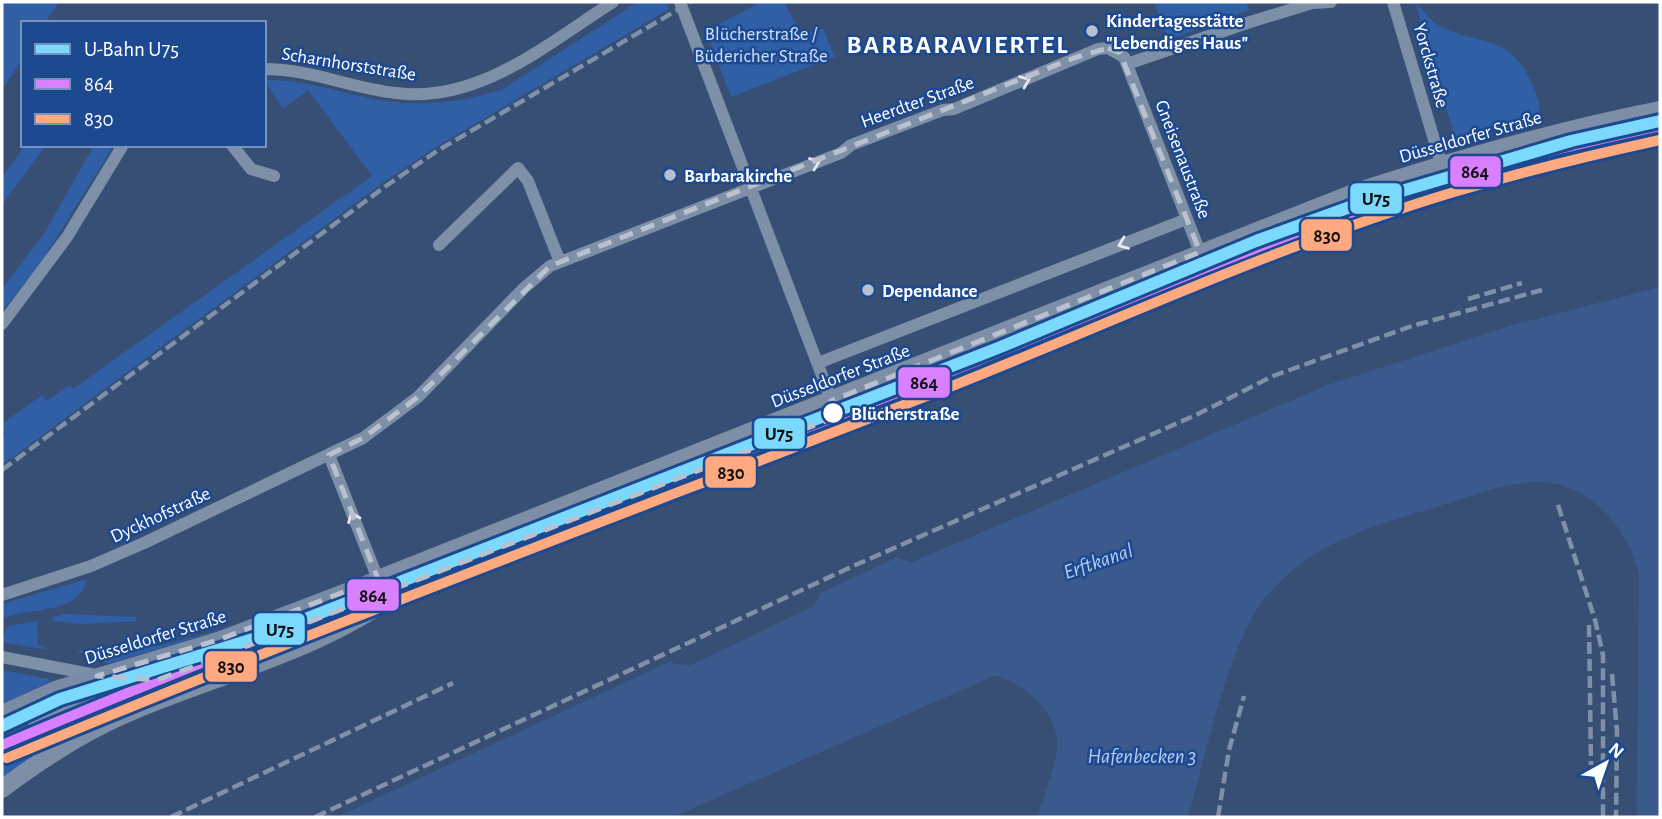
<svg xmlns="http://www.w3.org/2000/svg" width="1662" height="819" font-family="'Alegreya Sans',sans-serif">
	<rect width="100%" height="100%" fill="#374f75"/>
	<path fill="#305fa6" d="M4,2H59L45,23H23V59L2,89V9Z
		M638,2H666L669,9L436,147L384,182L2,465V437L5,434L2,424L42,395L47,401L69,385L73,389L372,176L308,90L283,109L264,80C300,79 330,89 364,97C410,108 459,104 503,89Z
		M761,2H784L801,34L823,29L835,57L731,97L706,31Z
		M1154,2H1246L1249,10L1168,40Z
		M1415,2C1422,9 1430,20 1438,25C1475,47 1510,31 1532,84C1536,95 1541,104 1540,115L1456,141Z
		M25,145H46L2,205V178Z
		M94,145H114L44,258L2,312V289L45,232Z
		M87,579C78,617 28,606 2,619V604Z
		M66,614L136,617L137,621L81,624L53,621L52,617Z
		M37,621L38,644L47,650L2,642L8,626Z
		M234,626L111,663H103V658L75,651L158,646Z
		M2,670L49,679L50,682L2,704Z
		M57,731L61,738L2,779V756Z"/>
	<path fill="#3a598c" d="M1660,287V817H1637L1639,575C1628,527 1587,478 1532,482C1497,485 1463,499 1430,509C1364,529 1311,543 1265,598C1228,644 1205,758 1188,817H1038C1044,795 1054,771 1057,749C1061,716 1024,681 994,676L673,817H337L671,661L675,664L691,665L814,606L820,593L896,558L912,562L1328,385L1509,326Z"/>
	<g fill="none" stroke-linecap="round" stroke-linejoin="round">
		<path stroke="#7e90a8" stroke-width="12" d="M680,2L834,407
			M1393,2L1444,173
			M1127,64L1247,23L1312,3L1331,2
			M264,69C311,69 350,88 396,93C479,104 548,43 613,2
			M232,145L251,169L274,176
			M439,245L518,168L528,181L560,262
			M2,324L67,237L123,145
			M818,363L1187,219
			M329,455L378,579
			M2,595L91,566L144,543L363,438L418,397L524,288L550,266L841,153L851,145L943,110L954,109L1098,49L1108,48L1124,57L1203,260
			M2,657L121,680H153
			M34,725L74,699L97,676"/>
		<path stroke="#7a8ba5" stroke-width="16" d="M2,713L55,689L218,640L378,579
			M2,745L81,711L399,587"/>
		<path stroke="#7e8ea7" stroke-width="18" d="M378,579L1356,192C1456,160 1557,130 1660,110
			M2,789C43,758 86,730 135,710C225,672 336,646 411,582L1362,207C1461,175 1559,148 1660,126"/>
		<path stroke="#7f90a8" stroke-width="4.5" stroke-dasharray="12 5" stroke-linecap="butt" d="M1468,299L1522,283
			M2,470L386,186L437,151L691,2
			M1558,505L1595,620L1603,655V817
			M1589,625L1591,765
			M1612,674L1617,731L1616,817
			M171,817L453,683
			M315,817L851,567L1196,415L1273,376L1412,326L1542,290
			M1218,817L1229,750L1244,696"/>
		<defs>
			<path id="bus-1" d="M2,745C308,616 620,501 930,380C1101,312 1269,237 1444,181C1515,158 1588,142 1660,126"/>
			<path id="bus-2" d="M7,758C313,630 624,514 932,394C1105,326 1275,246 1454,192C1522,172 1591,155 1660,140"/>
		</defs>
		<use href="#bus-1" stroke="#1c4990" stroke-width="16"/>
		<use href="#bus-2" stroke="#1c4990" stroke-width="16"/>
		<use href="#bus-1" stroke="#d880ff" stroke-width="10"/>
		<use href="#bus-2" stroke="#ffa980" stroke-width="10"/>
		<defs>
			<path id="metro-1" d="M2,726L60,699L259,637L998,348L1256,241L1361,203L1571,141L1660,121"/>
		</defs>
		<use href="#metro-1" stroke="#1c4990" stroke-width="18"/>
		<use href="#metro-1" stroke="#7ad9fc" stroke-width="12"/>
	</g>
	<defs><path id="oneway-chevron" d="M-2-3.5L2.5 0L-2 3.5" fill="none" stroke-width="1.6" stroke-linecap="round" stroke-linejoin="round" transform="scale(1.75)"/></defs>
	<g stroke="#e5e9ee">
		<use href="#oneway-chevron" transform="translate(1025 81) rotate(-22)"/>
		<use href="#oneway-chevron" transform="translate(815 163) rotate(-21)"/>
		<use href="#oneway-chevron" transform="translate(1123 244) rotate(159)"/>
		<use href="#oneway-chevron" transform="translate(353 517) rotate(-112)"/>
	</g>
	<path fill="none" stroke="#b9c1cf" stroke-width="5" stroke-dasharray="14 9" stroke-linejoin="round" d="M1108,48L1120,53L1200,252L831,401L838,416L214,659L157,680L97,676L218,640L378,579L329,455L363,438L418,397L550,266L1074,58Z"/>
	<g fill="#b9c1cf" stroke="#1c4990" stroke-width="2.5">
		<circle cx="1092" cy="31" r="7"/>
		<circle cx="670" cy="175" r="7"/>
		<circle cx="868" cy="290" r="7"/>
	</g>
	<circle fill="#fff" stroke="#1c4990" stroke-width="2.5" cx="833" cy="413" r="11"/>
	<g text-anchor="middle" stroke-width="5" stroke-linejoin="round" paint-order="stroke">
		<g font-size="19" font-weight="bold" fill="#fff" stroke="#1c4990" text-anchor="start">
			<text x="1106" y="27">Kindertagesstätte<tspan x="1106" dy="22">"Lebendiges Haus"</tspan></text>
			<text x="684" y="182">Barbarakirche</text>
			<text x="882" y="297">Dependance</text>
		</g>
		<g font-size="19" fill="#d0e1fa" stroke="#1c4990">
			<text x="761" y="40">Blücherstraße /<tspan x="761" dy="22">Büdericher Straße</tspan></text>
		</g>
		<g font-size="19" fill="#fff" stroke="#1c4990">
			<text transform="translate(349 63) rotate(9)" y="7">Scharnhorststraße</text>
			<text transform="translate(1432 65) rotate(74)" y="7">Yorckstraße</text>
			<text transform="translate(917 101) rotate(-20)" y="7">Heerdter Straße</text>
			<text transform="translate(1470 136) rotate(-16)" y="7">Düsseldorfer Straße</text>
			<text transform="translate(1184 159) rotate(69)" y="7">Gneisenaustraße</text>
			<text transform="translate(840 375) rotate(-21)" y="7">Düsseldorfer Straße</text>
			<text transform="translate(160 514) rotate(-25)" y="7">Dyckhofstraße</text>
			<text transform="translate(155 636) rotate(-17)" y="7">Düsseldorfer Straße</text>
		</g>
		<g font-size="19" font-weight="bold" fill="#fff" stroke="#1c4990" text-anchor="start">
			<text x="851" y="420">Blücherstraße</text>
		</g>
		<g font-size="21" font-style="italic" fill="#b7d0f5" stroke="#1c4990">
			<text transform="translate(1098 561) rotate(-19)" y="7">Erftkanal</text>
			<text x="1142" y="763">Hafenbecken 3</text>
		</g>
		<g font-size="26" font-weight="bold" letter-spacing="2" fill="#fff" stroke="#1c4990">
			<text x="958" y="53">BARBARAVIERTEL</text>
		</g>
	</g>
	<g stroke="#1c4990" stroke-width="2.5">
		<rect x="1449" y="155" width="53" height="33" rx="7" fill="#d880ff"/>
		<rect x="1349" y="182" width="54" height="33" rx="7" fill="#7ad9fc"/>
		<rect x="1300" y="218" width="53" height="34" rx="7" fill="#ffa980"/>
		<rect x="897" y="366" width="54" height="33" rx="7" fill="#d880ff"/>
		<rect x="753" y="417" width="53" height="33" rx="7" fill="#7ad9fc"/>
		<rect x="704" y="455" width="53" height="34" rx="7" fill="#ffa980"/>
		<rect x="346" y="578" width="54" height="34" rx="7" fill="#d880ff"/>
		<rect x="253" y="612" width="53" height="34" rx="7" fill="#7ad9fc"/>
		<rect x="204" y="650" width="54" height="33" rx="7" fill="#ffa980"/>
	</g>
	<g font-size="19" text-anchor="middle" font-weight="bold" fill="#111">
		<text x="1475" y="178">864</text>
		<text x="1376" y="205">U75</text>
		<text x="1327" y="242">830</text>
		<text x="924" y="389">864</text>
		<text x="779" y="440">U75</text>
		<text x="731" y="479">830</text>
		<text x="373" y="602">864</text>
		<text x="280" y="636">U75</text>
		<text x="231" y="673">830</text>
	</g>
	<rect width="1662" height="819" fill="none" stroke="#ffffff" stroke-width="7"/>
	<rect x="21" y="21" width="245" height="126" fill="#1c4990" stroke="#7792bc" stroke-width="2"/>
	<rect x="35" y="44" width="35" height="10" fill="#7ad9fc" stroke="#7792bc" stroke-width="2"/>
	<text x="84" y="56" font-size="21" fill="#ffffff">U-Bahn U75</text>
	<rect x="35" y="79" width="35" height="10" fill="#d880ff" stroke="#7792bc" stroke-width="2"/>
	<text x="84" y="91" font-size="21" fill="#ffffff">864</text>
	<rect x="35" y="114" width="35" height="10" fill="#ffa980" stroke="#7792bc" stroke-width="2"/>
	<text x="84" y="126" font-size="21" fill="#ffffff">830</text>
	<g transform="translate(1606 763) rotate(40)" stroke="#1c4990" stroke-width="5" paint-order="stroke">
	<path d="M0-5L12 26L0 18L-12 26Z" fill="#ffffff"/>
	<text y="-10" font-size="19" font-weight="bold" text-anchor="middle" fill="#ffffff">N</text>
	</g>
</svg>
